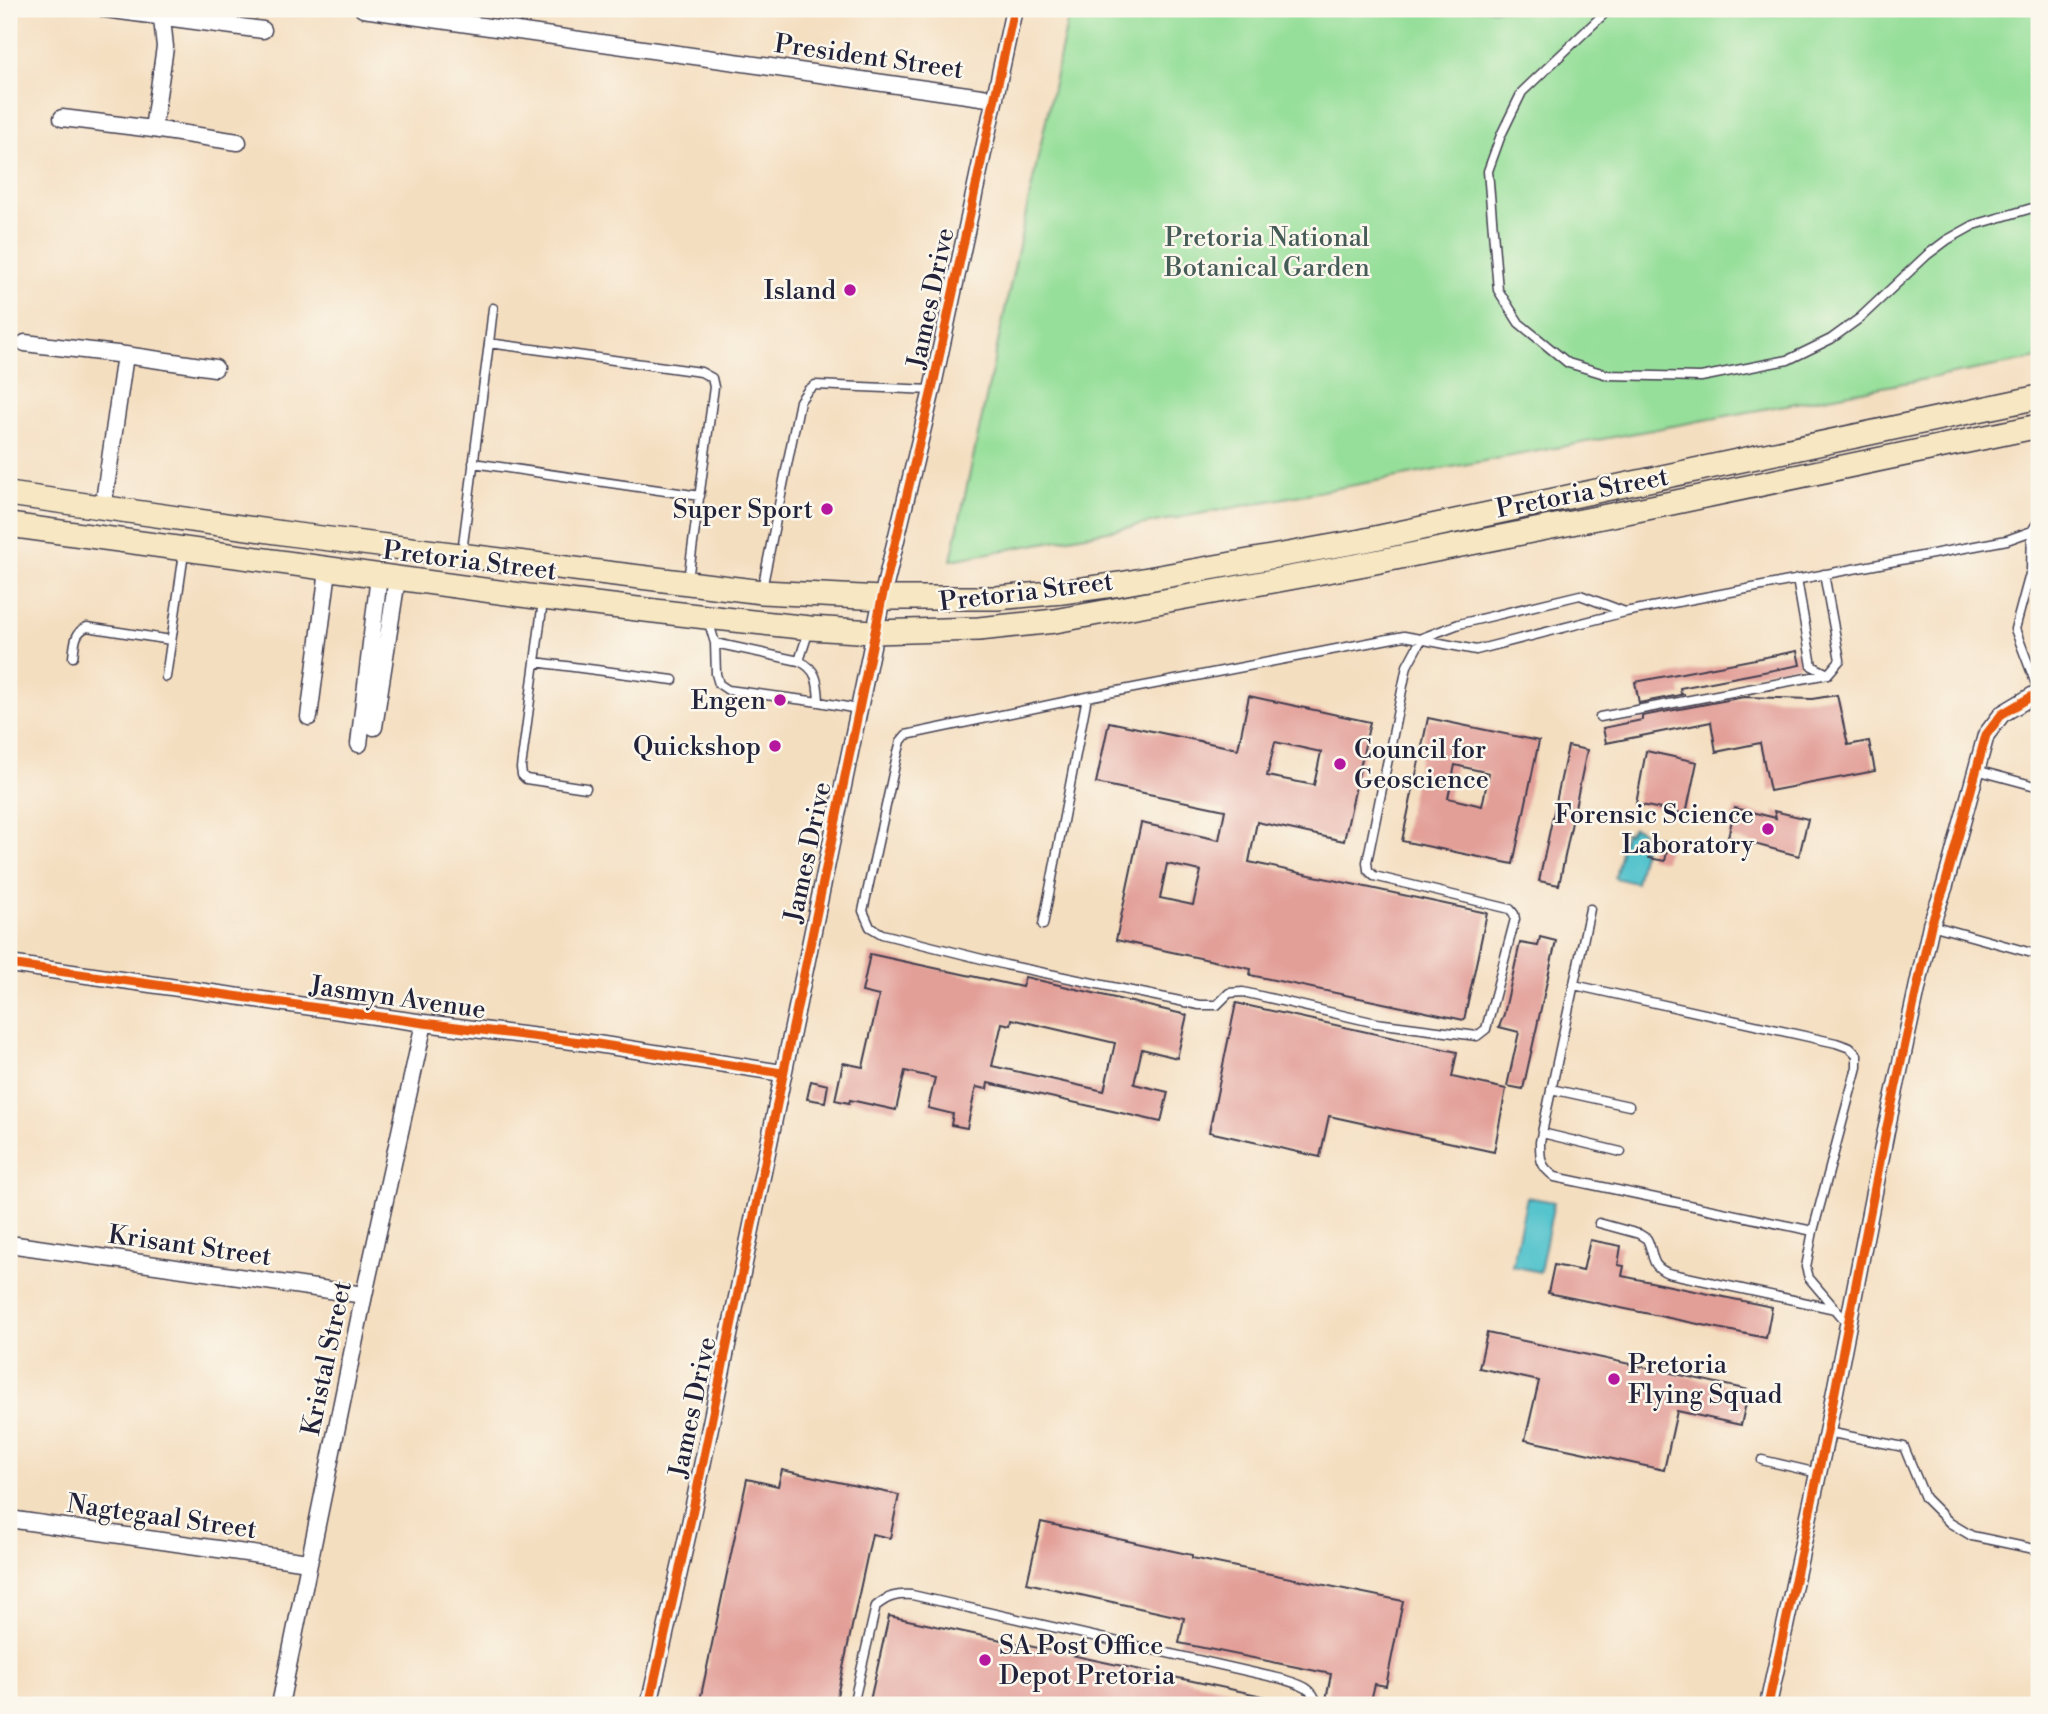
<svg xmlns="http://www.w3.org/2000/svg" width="2048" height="1714" font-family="'Libre Bodoni',serif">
	<rect width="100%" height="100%" fill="#fbf7ec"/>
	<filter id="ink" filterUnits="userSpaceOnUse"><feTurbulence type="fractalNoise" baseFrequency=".0143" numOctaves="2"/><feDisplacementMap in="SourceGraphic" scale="14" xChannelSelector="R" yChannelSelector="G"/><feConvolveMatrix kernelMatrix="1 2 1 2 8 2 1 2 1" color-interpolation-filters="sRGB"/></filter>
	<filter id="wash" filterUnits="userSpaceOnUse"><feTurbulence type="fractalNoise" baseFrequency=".00686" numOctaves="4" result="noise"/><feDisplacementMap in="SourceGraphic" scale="28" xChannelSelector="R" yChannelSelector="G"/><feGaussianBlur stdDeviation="1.57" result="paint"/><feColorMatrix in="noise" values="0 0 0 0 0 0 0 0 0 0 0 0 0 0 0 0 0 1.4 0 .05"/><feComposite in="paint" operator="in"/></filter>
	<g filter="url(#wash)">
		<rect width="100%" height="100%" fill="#f4dec0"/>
		<path fill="#96df9a" stroke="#5c806a" stroke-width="2" d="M1070,9H2039V358L951,560Z"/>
		<path fill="#57c4cd" stroke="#3c7384" stroke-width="2" d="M1633,828L1641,830L1643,837L1646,838L1636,883L1615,878L1625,833L1628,834Z
			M1527,1197L1554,1202L1540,1272L1512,1266Z"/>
		<g id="blocks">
			<path fill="#e29f98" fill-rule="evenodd" d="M1797,651L1800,665L1680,688L1681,694H1685L1639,703L1635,682Z
				M1837,695L1848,745L1869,741L1875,771L1770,791L1760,743L1716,752L1711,722L1606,743L1603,728L1642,720V716L1744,697L1812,699Z
				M1249,696L1370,722L1344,841L1257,822L1249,862L1487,913L1464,1020L1250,975L1251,969L1116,940L1141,823L1219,840L1225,810L1096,783L1109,722L1238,749ZM1275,742L1321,752L1314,785L1267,776ZM1167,864L1201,871L1193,905L1160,898Z
				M1428,718L1539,741L1513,864L1402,841ZM1455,765L1489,773L1482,806L1448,798Z
				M1568,746L1587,750L1559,885L1539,881Z
				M1646,751L1697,762L1686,814L1636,804Z
				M1735,808L1776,818L1774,811L1808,819L1799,856L1728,837Z
				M1652,839L1669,843L1665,861L1649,858Z
				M1540,937L1556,941L1523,1089L1507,1086L1519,1032L1499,1027L1504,1014L1520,943L1538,946Z
				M870,954L1022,987L1025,977L1187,1015L1177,1058L1142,1049L1134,1084L1168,1092L1161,1122L988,1083L987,1089L976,1087L967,1128L951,1125L953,1114L928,1108L935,1078L905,1071L896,1110L850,1100L849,1103L835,1100L843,1063L863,1067L879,996L862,992ZM1012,1019L1115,1043L1104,1091L992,1066L1002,1023L1011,1025Z
				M1236,1003L1457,1052L1452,1077L1506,1089L1494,1152L1329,1116L1320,1157L1209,1132Z
				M811,1081L828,1085L825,1102L807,1099Z
				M1590,1240L1621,1246L1618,1265L1624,1266L1622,1276L1772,1307L1766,1338L1548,1293L1554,1265L1583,1271Z
				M1487,1333L1749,1390L1741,1425L1677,1411L1664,1470L1525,1440L1539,1381L1479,1368Z
				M782,1470L899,1495L890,1538L872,1534L835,1705H699L747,1479L778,1486Z
				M1041,1522L1192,1555V1558L1403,1601L1386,1686L1375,1684L1370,1705H1325L1331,1674L1179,1643L1184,1618L1027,1583Z
				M889,1616L1272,1698L1271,1705H869Z"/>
		</g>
	</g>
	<g filter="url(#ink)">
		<use href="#blocks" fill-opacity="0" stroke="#423e4f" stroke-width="2"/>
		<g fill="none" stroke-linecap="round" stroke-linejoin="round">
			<defs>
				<path id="lane" d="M1609,9L1522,92L1501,135L1488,171L1498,290L1519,323L1568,363L1608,375L1701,377L1788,360L1831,339L1860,318L1927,255L1947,240L1974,225L2039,206
					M493,308L489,343L701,372L712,378L714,387L688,580
					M473,463L700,496
					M2032,531L2031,570L2015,629L2039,692
					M462,552L489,343
					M1797,579L1812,666L1828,674
					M762,589L800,401L808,390L815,385L932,390
					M543,601L521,768L522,775L526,779L586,788
					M1625,612L1580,595L1459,624L1422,638L1407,666L1367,862L1368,870L1374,876L1510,909L1514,914L1515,919L1486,1029L1477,1036L1376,1023L1243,992L1229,993L1217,1005H1199L1006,965L882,934L870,927L863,911L896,760L901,741L906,735L1087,697L1404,636L1476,650L1625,612L2007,540L2032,531L2039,520
					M708,620L715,643L799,661C818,669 818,684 819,702L858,709
					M715,643L716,674L719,684L728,690L819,702
					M73,657C75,644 74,632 87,627L171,640
					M799,661L809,630
					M535,662L673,680
					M166,677L184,553
					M1600,717L1828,674L1840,660L1824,574
					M1976,770L2039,787
					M1590,909L1540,1142C1540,1160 1540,1166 1555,1177L1813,1231
					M1043,925L1087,697
					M1931,925L2039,955
					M1574,985L1836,1043L1850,1048L1857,1055V1067L1813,1231L1806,1267L1809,1278L1848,1324
					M1551,1089L1629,1106
					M1542,1133L1621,1152
					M1599,1223L1639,1234L1647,1239C1655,1255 1649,1265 1668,1273L1835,1309
					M1827,1432L1904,1447L1925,1498L1950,1523L1972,1536L2039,1550
					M1762,1460L1818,1473
					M853,1705L876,1606C888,1596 897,1594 912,1595L1282,1679C1298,1684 1314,1687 1317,1705"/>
				<path id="street" d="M105,9L263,30
					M161,9L165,47L153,129L238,142
					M363,9L995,99
					M62,118L153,129
					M25,343L125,355L103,508
					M125,355L215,368
					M309,717L328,570
					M374,727L397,579
					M359,744L379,576
					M9,964L424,1023L597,1044L782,1073
					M9,1244L364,1295
					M9,1519L308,1562
					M280,1705L364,1295L424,1023
					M649,1705L691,1519L882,598L932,390L1014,9
					M1768,1705L1827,1432L1886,1131L1931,925L1945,885L1986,735L2002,714L2039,692"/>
				<path id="secondary" d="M9,494L297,535L762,592L882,598H997L1062,592L1120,584L1361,541L2039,397
					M9,525L543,598L706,617L810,628L874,632L979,629L1055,621L1365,564L1662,505L2039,426"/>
			</defs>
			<use href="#lane" stroke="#423e4f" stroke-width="11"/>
			<use href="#street" stroke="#423e4f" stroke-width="19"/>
			<use href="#secondary" stroke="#423e4f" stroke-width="26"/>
			<use href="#lane" stroke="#fff" stroke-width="8"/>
			<use href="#street" stroke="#fff" stroke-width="16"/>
			<use href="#secondary" stroke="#f7e8c3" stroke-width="23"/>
			<defs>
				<path id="cycleway" d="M9,964L424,1023L597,1044L782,1073
					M649,1705L691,1519L882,598L932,390L1014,9
					M1768,1705L1827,1432L1886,1131L1931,925L1945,885L1986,735L2002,714L2039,692"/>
			</defs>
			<use href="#cycleway" stroke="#fbf7ec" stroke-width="13"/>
			<use href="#cycleway" stroke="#e8590c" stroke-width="9"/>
		</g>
	</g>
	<g fill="#b5179e" stroke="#fbf7ec" stroke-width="2.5">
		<circle cx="850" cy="290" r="7"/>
		<circle cx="827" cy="509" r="7"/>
		<circle cx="780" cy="700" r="7"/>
		<circle cx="775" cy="746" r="7"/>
		<circle cx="1340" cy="764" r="7"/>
		<circle cx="1768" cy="829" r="7"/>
		<circle cx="1614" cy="1379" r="7"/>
		<circle cx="985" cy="1660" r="7"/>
	</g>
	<g text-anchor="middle" stroke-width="5" stroke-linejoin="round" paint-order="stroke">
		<g font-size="26" fill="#22223b" stroke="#fbf7ec">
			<text transform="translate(869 56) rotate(8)" y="9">President Street</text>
			<text transform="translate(930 298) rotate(-78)" y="9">James Drive</text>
			<text transform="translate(1582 492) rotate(-11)" y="9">Pretoria Street</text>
			<text transform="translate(470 560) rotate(7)" y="9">Pretoria Street</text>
			<text transform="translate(1026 591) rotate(-7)" y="9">Pretoria Street</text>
			<text transform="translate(807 852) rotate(-78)" y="9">James Drive</text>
			<text transform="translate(398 997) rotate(8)" y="9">Jasmyn Avenue</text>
			<text transform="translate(190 1245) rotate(8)" y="9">Krisant Street</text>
			<text transform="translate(326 1358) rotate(-78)" y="9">Kristal Street</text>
			<text transform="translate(692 1407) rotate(-78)" y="9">James Drive</text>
			<text transform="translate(162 1516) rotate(8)" y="9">Nagtegaal Street</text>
		</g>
		<g font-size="26" fill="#455b58" stroke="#fbf7ec">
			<text x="1267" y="246">Pretoria National<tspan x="1267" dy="30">Botanical Garden</tspan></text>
		</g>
		<g font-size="26" fill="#22223b" stroke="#fbf7ec" text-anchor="end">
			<text x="836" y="299">Island</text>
			<text x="813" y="518">Super Sport</text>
			<text x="766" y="709">Engen</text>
			<text x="761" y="755">Quickshop</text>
			<text x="1354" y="758" text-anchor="start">Council for<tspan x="1354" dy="30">Geoscience</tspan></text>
			<text x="1754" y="823">Forensic Science<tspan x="1754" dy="30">Laboratory</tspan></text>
			<text x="1628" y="1373" text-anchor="start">Pretoria<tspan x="1628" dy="30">Flying Squad</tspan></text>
			<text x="999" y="1654" text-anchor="start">SA Post Office<tspan x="999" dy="30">Depot Pretoria</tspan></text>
		</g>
	</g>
	<rect width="2048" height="1714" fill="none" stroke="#fbf7ec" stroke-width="35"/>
</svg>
